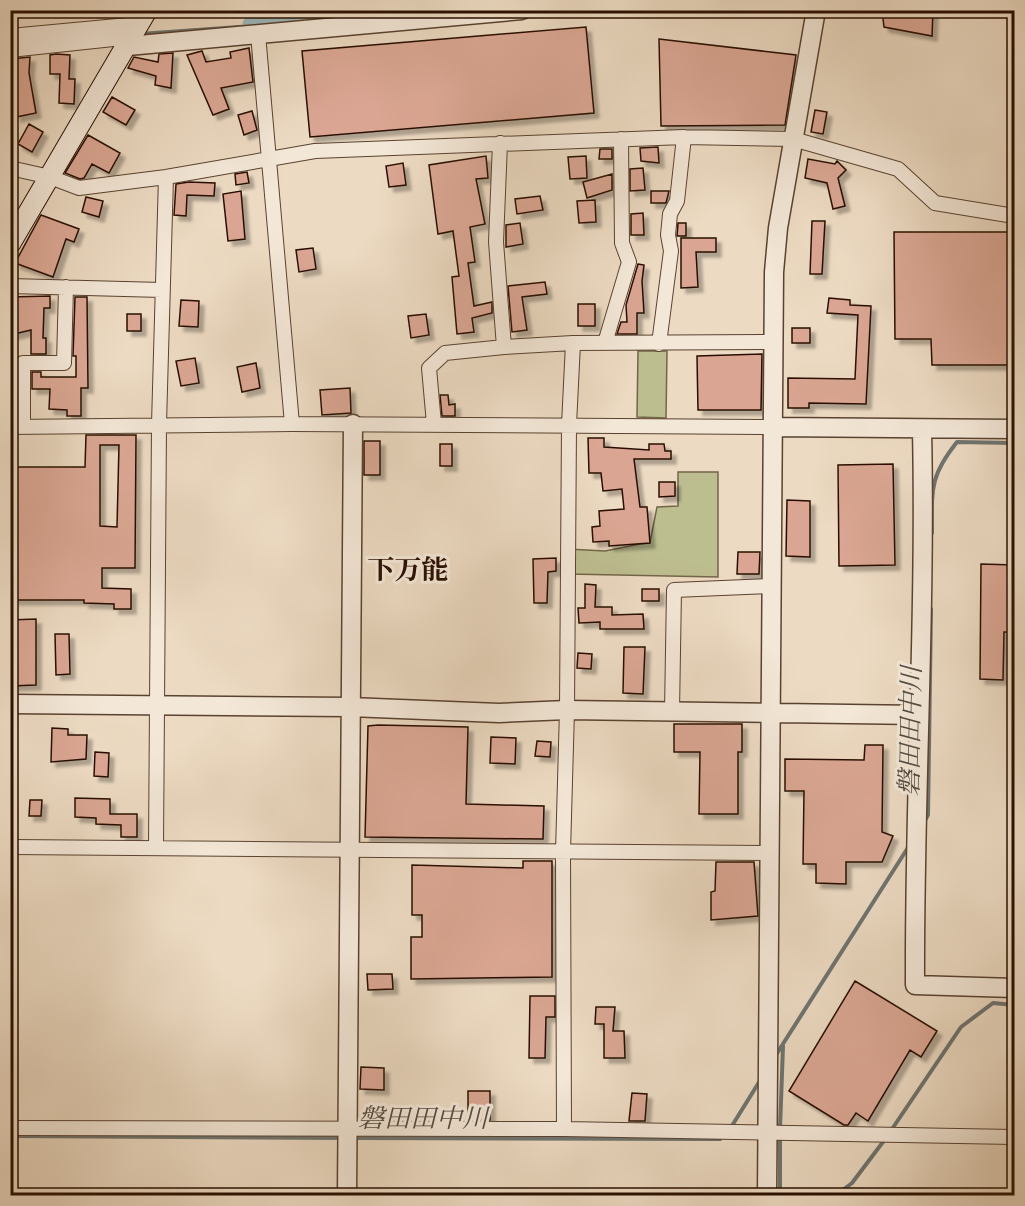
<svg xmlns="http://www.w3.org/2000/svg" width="1025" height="1206" font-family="'Sorts Mill Goudy','Noto Serif JP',serif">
	<defs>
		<filter id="shadow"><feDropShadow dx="5" dy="5" stdDeviation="1.5" flood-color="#0004"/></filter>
	</defs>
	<rect width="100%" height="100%" fill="#ecdac2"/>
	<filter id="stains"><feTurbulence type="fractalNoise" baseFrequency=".00333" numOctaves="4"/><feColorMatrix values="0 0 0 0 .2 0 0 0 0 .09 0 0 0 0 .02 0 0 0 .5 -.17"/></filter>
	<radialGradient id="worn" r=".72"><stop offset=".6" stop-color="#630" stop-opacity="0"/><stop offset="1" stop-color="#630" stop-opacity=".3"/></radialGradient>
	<path fill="#bdbe90" stroke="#736648" stroke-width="1.5" d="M638,351H667L666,418L637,417Z
		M678,472H718V577L568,574V549L605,551L650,542L657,507L678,506Z"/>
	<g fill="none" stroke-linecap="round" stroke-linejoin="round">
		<path stroke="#6e7470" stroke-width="4" d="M320,10V19
			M140,34L253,26V10
			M932,533C932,490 929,477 957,442L1014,443
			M924,822L928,815L931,609
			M774,1058L909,846
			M730,1129L761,1079
			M780,1129L783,1046
			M890,1132L961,1027L993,1003L1014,1005
			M10,1136L343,1138
			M353,1138L720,1139L723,1136
			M780,1196V1136
			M835,1196L852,1183L886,1138"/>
		<path stroke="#9cb8bb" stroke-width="22" d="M253,26L392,13"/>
	</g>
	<path fill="#daa693" stroke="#290f00" stroke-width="1.5" fill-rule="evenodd" filter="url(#shadow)" d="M882,10H933L932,36L884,27Z
		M586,27L594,113L310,137L302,51Z
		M659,39L796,55L785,125L661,126Z
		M249,48L253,82L221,88L229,109L213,115L187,55L202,51L206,62L231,58L230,52Z
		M173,53L171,88L155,85L156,76L128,68L134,57L158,62L159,54Z
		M56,54L70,55L69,79H75L74,104L59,103L60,74H50V55Z
		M30,57L29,73L36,113L16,117L10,80L11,59Z
		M112,97L135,110L126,125L103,112Z
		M815,110L827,112L823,134L811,132Z
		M252,111L257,130L244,135L238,115Z
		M29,124L43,132L32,152L18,144Z
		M88,135L120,153L109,173L92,164L84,178L80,179L65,173Z
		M658,147L659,163L641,161L640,148Z
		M600,149H612V159H599Z
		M486,156L488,178L476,179L485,224L470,227L475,262L468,263L474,306L492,302V313L472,318L474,332L457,334L452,277L459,276L453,231L438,234L429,165Z
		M586,156L587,178L570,179L568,157Z
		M808,159L835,164L837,161L846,170L838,178L845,206L833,209L827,183L805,178Z
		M403,163L406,185L389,187L386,166Z
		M643,168L645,190L630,191V169Z
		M247,172L249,183L236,185L235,174Z
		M612,174V190L587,198L583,182Z
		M189,182L215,183L214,196L187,195L186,216L174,215L176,184Z
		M241,191L245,239L228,241L223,194Z
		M651,191H669L666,203H651Z
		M540,196L543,210L517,214L515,199Z
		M86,197L103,201L99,217L82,212Z
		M595,200L596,222L579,223L577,201Z
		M643,213L644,235H631V214Z
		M41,215L79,229L74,242L66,239L53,277L15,263Z
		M812,221H825L822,274H810Z
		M520,223L523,244L506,247V225Z
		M678,223H686V236H677Z
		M894,232H1014V365H932L931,339H895Z
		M681,238H716V252H696L698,287L681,288Z
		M313,248L316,269L299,272L296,250Z
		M638,264L644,265L642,281L644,313H637V334H617L621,322H627L626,305Z
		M545,282L547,294L522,297L527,330L512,332L508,286Z
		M50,296V308H44L43,338H46V354H31V330L10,335V297Z
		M75,297H87L88,388H81V416H67V410L49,409L50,389H32V372H41V377H76V356H73Z
		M829,298L850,300V305L871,306L866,404L809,403V408H788V378L855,379L858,315L827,313Z
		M181,300L199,301L198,327L179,326Z
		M578,304H595V326H578Z
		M127,314H141V331H127Z
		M426,314L429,335L411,338L408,316Z
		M792,328H810V343H792Z
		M762,354L761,410H698L697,356Z
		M195,358L199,383L181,386L176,361Z
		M256,363L260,388L242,392L237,367Z
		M350,388L351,413L322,415L320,390Z
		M440,395H448L449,405L455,404V416H442Z
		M86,435H136L135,568H102V588L131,589V609H114V604L84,603V600H10V467H85ZM100,445H119L117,527L100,526Z
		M588,438H604V447L649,450V444H664L665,451H671V459H634L640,507H647L650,543L609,546V541L593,542L592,527L600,526L599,511L624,509L622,489L603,491L601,473H589Z
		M364,441H380V475H364Z
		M440,444H452V466H440Z
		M893,464L895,565L839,566L838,465Z
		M659,482H675V496L659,497Z
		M787,500L810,501V557L786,556Z
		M738,552H760L759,574H737Z
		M556,558V571L548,572L547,603H534L533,559Z
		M981,564L1014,565V632H1004L1003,680L980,679Z
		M585,584L596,585L595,607H612V615L643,614L644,629H600V622L579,623L578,608H585Z
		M642,589H659V601H642Z
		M36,619V685L10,686V620Z
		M55,634H69L70,674L56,675Z
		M624,647H645L643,694L623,693Z
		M578,653L592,654L591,669L577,668Z
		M674,724H742V752H738V814H699L700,752H674Z
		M378,725L468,727L466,804L544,806L543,839L365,837L368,726Z
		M52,728L68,729V735H87L86,759L51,762Z
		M491,737L516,738L515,764L490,763Z
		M537,741L551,742L550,757L535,756Z
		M865,745H883L882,832L893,836L882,862H846V884L816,883V864H803L804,791H785V759L864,760Z
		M95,752L109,753L108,777L94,776Z
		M75,798L110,799V814H137V837H121V825L96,824V818L75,817Z
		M30,800H42L41,816H29Z
		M523,861H552V977L411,979V937H422V915H412V865L523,868Z
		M716,862H754L758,916L711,920V892L715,891Z
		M367,974H392L393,989L368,990Z
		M855,981L937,1031L921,1057L910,1050L868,1121L856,1113L848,1125H844L789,1091Z
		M530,996H555V1017H546L545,1058H529Z
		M596,1007H615L613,1031H624L625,1058H604V1024H595Z
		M361,1067L384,1068V1090L360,1089Z
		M468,1091H490V1120H468Z
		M632,1093L647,1094L645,1121H629Z"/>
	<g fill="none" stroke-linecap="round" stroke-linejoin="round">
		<defs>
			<path id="minor" d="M258,34L292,424
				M10,36L139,24
				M10,50L132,37
				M500,143L496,242L504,347
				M10,168L50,177L79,188L166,177L315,151L684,137L793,139L898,169L935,203L1014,216
				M10,286L162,290
				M605,343L629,262L622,243L621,139
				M659,344L671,251L668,235L670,214L677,201L684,137
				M434,424L429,368L445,353L504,347L573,343L773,342
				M23,426V363H64L66,287
				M10,427L292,424L774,427
				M672,712L674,590L772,586
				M10,847L769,853
				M156,847L159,424L166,177
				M10,1128L564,1129L1014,1137
				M564,1129L563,852L567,710L569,425L573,343"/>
			<path id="tertiary" d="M128,46L522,10
				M774,427L1014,429
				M922,429C926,614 914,800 915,985L1014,988
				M10,704L350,707L499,713L567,710L919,715
				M347,1196L353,424
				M767,1196L774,272L778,228L816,10"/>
			<path id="secondary" d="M10,244L147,10"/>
		</defs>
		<use href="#minor" stroke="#5a4230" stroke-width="16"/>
		<use href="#tertiary" stroke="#5a4230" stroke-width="21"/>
		<use href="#secondary" stroke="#290f00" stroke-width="22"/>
		<use href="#minor" stroke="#f3e7d7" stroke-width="14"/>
		<use href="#tertiary" stroke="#f3e7d7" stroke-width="18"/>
		<use href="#secondary" stroke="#f3e7d7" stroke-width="20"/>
	</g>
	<g text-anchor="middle" stroke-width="6" stroke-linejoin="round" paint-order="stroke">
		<g font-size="26" font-style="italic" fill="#514a41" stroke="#f3e7d7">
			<text transform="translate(910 731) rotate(-89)" y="9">磐田田中川</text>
			<text x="423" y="1127">磐田田中川</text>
		</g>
		<g font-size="27" font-weight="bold" fill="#290f00" stroke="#f3e7d7">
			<text x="408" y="579">下万能</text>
		</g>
	</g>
	<rect width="1025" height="1206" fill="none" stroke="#ecdac2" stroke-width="36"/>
	<rect x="12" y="12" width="1001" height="1182" fill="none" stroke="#290f00" stroke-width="3"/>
	<rect x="18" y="18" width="989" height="1170" fill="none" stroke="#290f00" stroke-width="1.5"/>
	<rect width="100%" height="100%" filter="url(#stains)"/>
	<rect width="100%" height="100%" fill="url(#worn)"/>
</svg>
